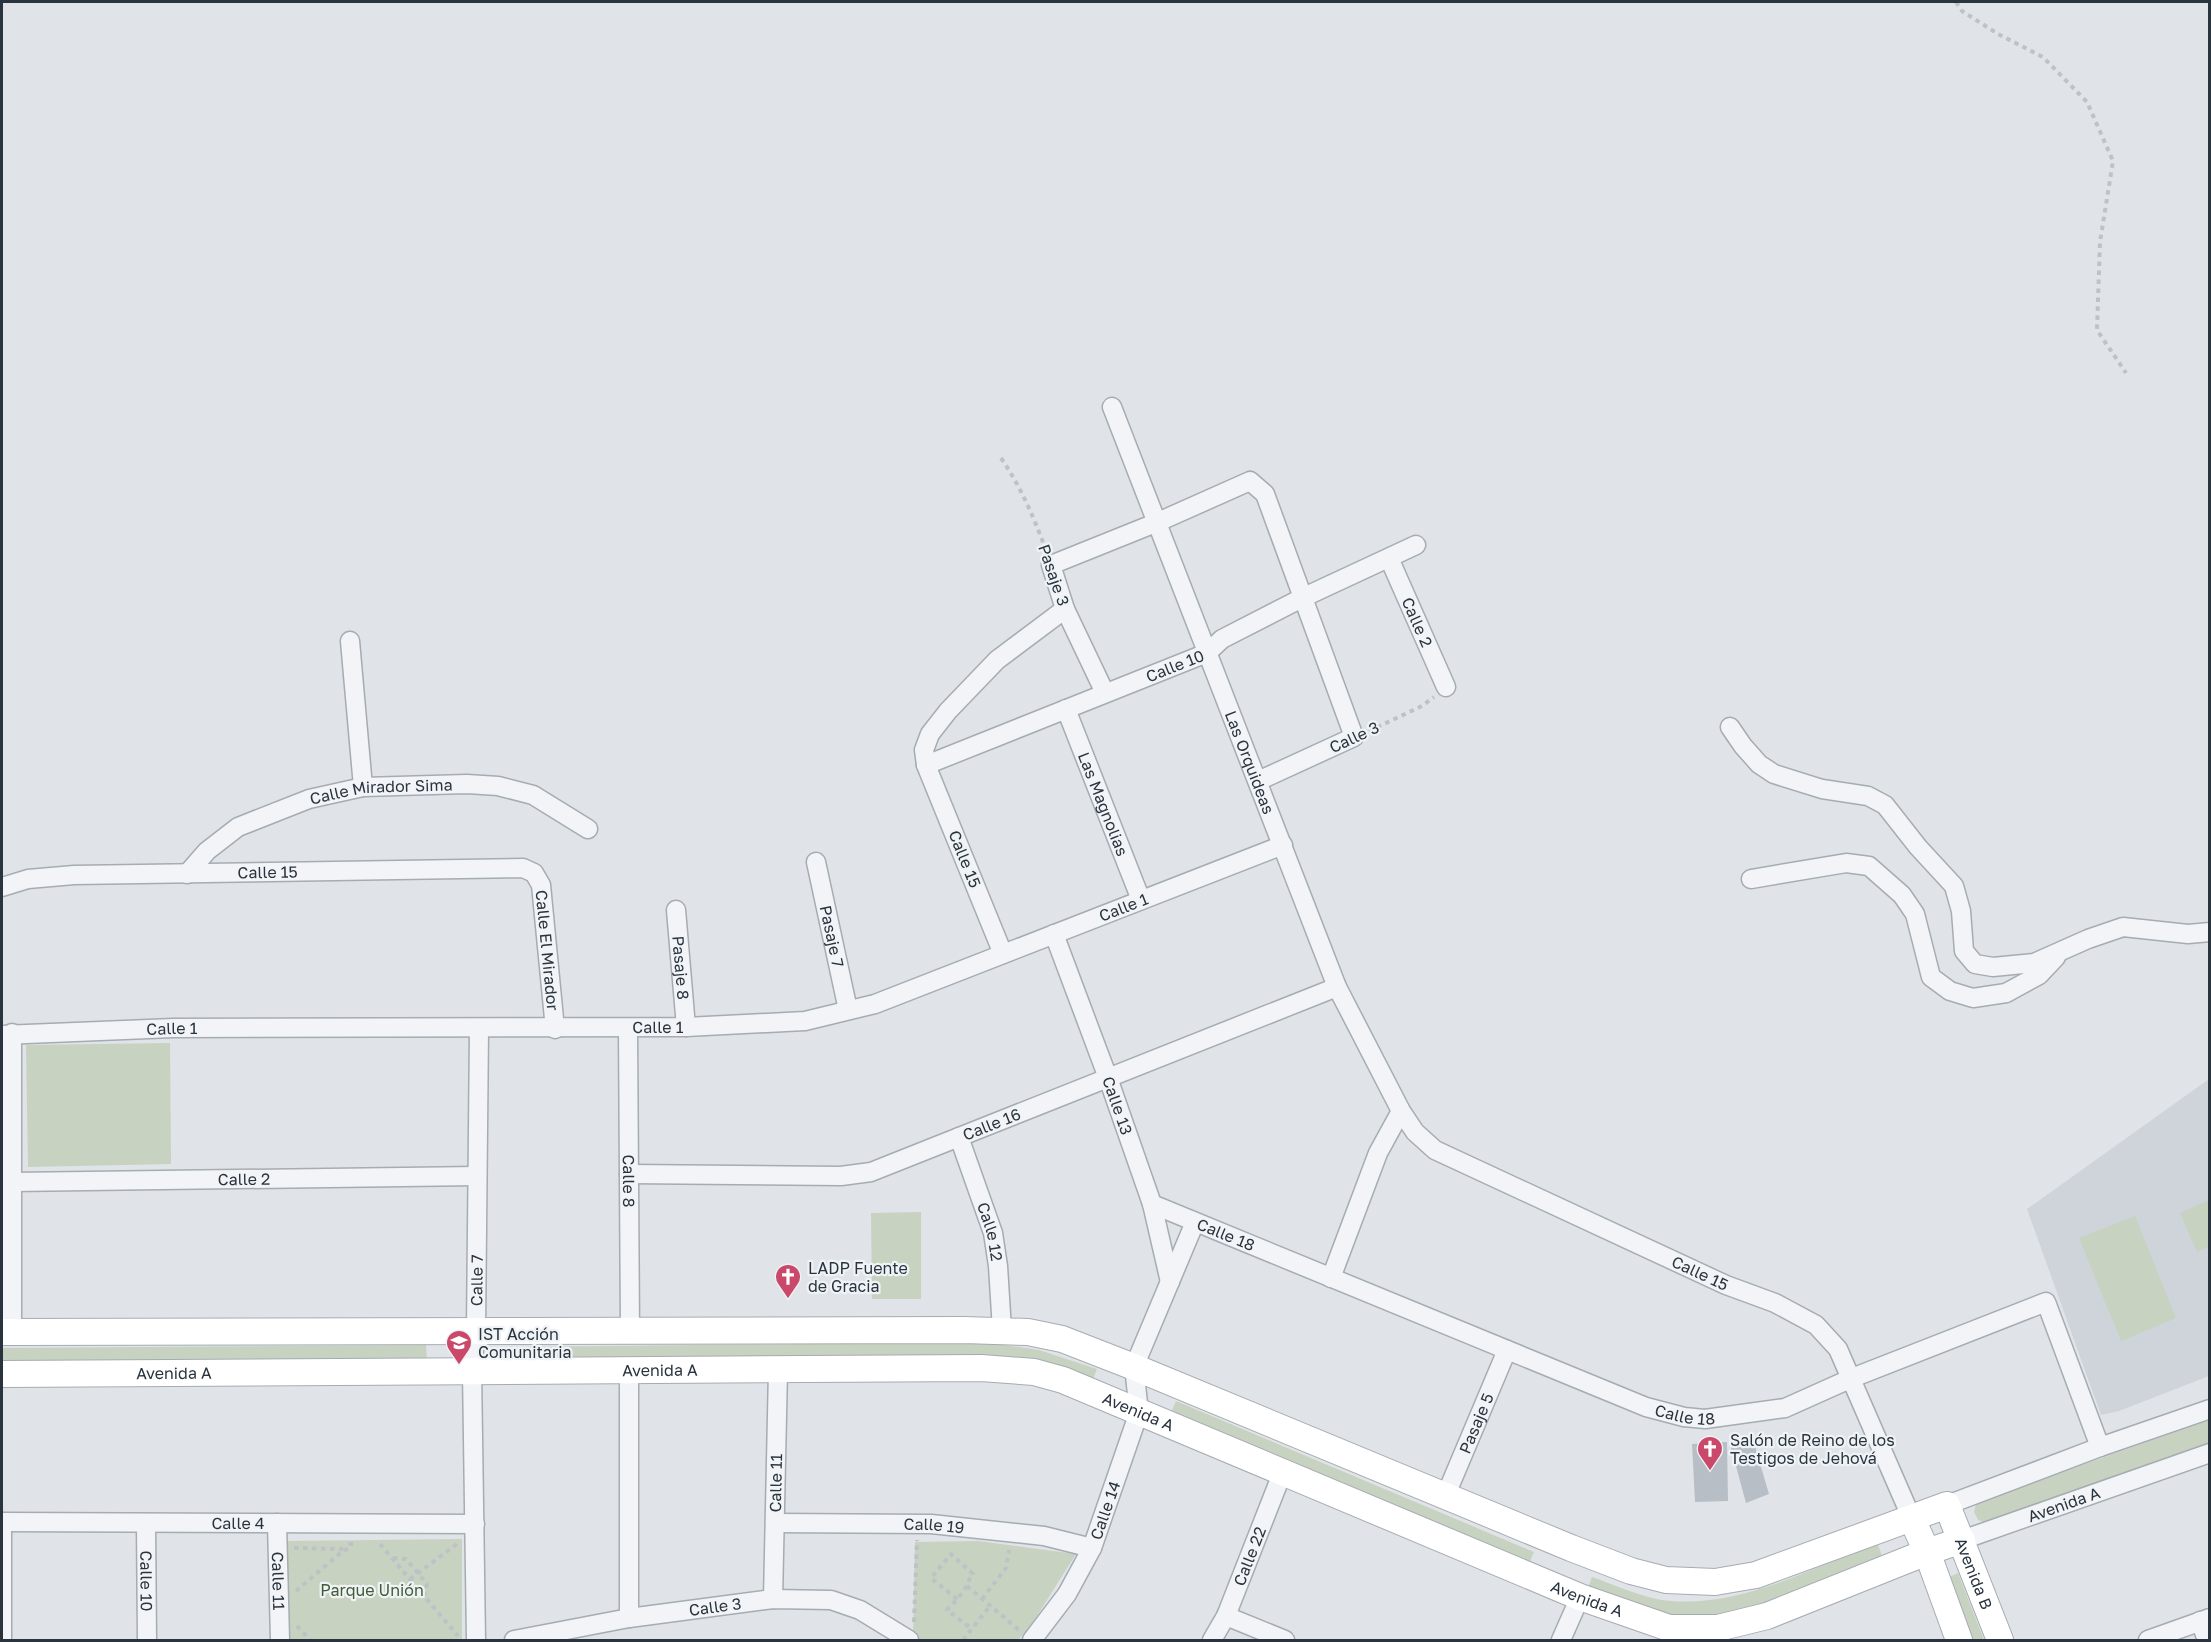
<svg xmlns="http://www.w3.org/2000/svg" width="2211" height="1642" font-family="'Golos Text',sans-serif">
	<rect width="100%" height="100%" fill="#e0e4e8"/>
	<path fill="#ced4da" d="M2209,1079V1376L2119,1411L2101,1415L2027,1209Z"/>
	<path fill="#c7d2c1" d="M170,1043L171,1164L28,1167L26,1045Z
		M2209,1200V1247L2197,1252L2180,1213Z
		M921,1212V1299H872L871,1213Z
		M2135,1216L2176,1318L2121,1341L2079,1238Z
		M985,1342L1039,1350L1097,1369L1091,1384L1059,1372L519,1366V1347Z
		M426,1345L427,1363L2,1368V1348Z
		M1176,1401L1534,1552L1527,1568L1169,1417Z
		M2209,1420L2208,1445L1984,1522L1978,1520L1974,1512L1976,1504L1986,1499Z
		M462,1539V1640H285L284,1541Z
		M978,1541L1076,1554L1030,1627L1018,1640H919L913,1635L915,1542Z
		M1877,1542L1884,1562L1719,1619L1668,1620L1586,1593L1592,1577C1615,1585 1638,1596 1662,1600C1737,1610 1810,1569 1877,1542Z
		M1958,1573L1984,1640H1965L1942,1580Z"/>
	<path fill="#b7bec5" d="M1727,1442L1728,1501L1695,1502L1692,1444Z
		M1754,1443L1769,1494L1746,1503L1731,1448Z"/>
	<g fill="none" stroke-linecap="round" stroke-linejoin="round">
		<defs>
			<g id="minor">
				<path id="s1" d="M1112,407L1337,987L1401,1111L1415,1132L1435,1150L1726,1285L1775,1303L1816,1325L1838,1349L1912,1519"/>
				<path id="s2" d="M1389,558L1446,687"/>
				<path d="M350,641L363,787"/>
				<path d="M1105,693L1065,609L1051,565L1158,522L1250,481L1265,494L1354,737L1258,781"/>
				<path id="s3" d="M1066,709L1141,900"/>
				<path d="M1730,727L1743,746L1759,764L1774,774L1822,789L1868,796L1885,805L1918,847L1954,886L1961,911L1964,951L1975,964L1993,967L2034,963L2088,939L2123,927L2188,934L2210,932"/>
				<path id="s4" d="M926,765L1207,653L1222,639L1302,598L1416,545"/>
				<path id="s5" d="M816,862L848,1010"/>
				<path id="s6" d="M187,874L207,851L238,827L309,799L363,787L467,784L498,786L533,795L588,829"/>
				<path d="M1751,879L1846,863L1869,866L1902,895L1915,914L1931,977L1950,991L1973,998L2006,993L2039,975L2056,957"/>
				<path id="s7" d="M2,887L28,879L74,875L523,868L534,873L541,885L555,1029"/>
				<path id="s8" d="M676,910L686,1027"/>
				<path id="s9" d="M1054,934L1108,1078L1152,1204L1170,1282"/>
				<path d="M1003,954L926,765L924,750L930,734L948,711L997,660L1065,609"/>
				<path id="s10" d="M628,1029L630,1331"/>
				<path d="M12,1033V1332"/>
				<path id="s11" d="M2,1035L173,1028L686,1027L805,1021L875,1004L1283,845"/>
				<path id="s12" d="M959,1137L993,1233L998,1266L1002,1330"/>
				<path id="s13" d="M629,1174L841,1176L871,1172L1337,987"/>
				<path id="s14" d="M12,1182L477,1176"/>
				<path id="s15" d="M1152,1204L1646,1407L1684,1417L1705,1419L1785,1408L1852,1378L2046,1302L2100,1447"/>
				<path d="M1331,1278L1378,1153L1401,1111"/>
				<path d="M629,1370V1618"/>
				<path id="s16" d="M1445,1497L1507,1350"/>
				<path d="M1947,1505L2100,1447L2210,1409"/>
				<path id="s17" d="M2,1522L475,1524"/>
				<path d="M2,1522V1640"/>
				<path id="s18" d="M146,1523L147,1640"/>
				<path id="s19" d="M277,1523L280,1640"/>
				<path id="s20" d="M775,1523L931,1524L1044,1536L1092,1548"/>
				<path id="s21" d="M1962,1540L2210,1453"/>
				<path id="s22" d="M773,1599L778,1370"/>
				<path d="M1226,1616L1285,1640"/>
				<path d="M2200,1621L2207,1640"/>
				<path id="s23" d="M476,1640L472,1370L476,1330L479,1029"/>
				<path id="s24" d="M514,1640L629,1618L773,1599L831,1600L860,1610L909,1640"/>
				<path id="s25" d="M1032,1640L1067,1594L1092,1548L1139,1412L1134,1367L1195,1222"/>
				<path id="s26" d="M1212,1640L1226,1616L1283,1471"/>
				<path d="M1561,1640L1580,1597"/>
				<path d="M2148,1640L2210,1618"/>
			</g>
			<g id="secondary">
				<path id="s27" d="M2,1332L964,1330L1028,1332L1062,1339L1134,1367L1571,1548L1631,1571L1666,1580L1715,1582L1756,1575L1947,1505L2000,1640"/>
				<path id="s28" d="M2,1374L981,1368L1034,1372L1063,1380L1580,1597L1669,1628H1718L1767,1616L1927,1552L1962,1540"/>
				<path d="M1912,1519L1927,1552L1959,1640"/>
			</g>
		</defs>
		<use href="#minor" stroke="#a5acb2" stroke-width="21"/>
		<use href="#secondary" stroke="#a5acb2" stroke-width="28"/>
		<path stroke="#bec2c7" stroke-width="4" stroke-dasharray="4.5 4.5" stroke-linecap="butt" d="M1956,2L1962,11L1998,34L2043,57L2087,102L2113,161L2100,242L2097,330L2126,373
			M1001,458C1021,487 1034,518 1046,550
			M1369,731L1422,706L1434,697
			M380,1544L458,1636
			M294,1548L343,1549
			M393,1558L406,1559L427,1584L424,1596
			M410,1579L457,1544
			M967,1586L1019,1630
			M296,1591L344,1550L349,1549L350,1544H353
			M957,1599L931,1578L951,1554L973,1574C969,1578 969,1582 966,1587C962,1595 953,1603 947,1610L972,1629
			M982,1599L1006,1568L1009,1550
			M914,1622L917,1540
			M297,1626L310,1640
			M963,1640L990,1606"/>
		<use href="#minor" stroke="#f2f4f7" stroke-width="18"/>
		<use href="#secondary" stroke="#fff" stroke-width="26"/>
	</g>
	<defs>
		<symbol id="church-pin" viewBox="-11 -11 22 30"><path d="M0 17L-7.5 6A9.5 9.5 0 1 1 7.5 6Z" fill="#ca486a" stroke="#eff3f6"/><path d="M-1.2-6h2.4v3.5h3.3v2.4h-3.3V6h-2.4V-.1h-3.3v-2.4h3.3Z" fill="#fff"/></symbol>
		<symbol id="university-pin" viewBox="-11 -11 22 30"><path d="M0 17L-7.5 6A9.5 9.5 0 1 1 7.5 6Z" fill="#ca486a" stroke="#eff3f6"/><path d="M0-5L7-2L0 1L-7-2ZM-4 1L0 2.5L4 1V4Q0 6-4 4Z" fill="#fff"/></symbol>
	</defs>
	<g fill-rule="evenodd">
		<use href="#church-pin" x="773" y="1262" width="30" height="40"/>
		<use href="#university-pin" x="444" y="1328" width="30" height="40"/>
		<use href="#church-pin" x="1695" y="1434" width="30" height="40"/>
	</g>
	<g text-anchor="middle" stroke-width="4.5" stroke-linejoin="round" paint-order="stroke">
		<g font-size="16" fill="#29343f" stroke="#eff3f6">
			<text transform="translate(1054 575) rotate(71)" y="6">Pasaje 3</text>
			<text dy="6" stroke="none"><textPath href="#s2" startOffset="70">Calle 2</textPath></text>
			<text dy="6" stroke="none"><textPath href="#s4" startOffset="268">Calle 10</textPath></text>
			<text transform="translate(1354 737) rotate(-25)" y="6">Calle 3</text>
			<text dy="6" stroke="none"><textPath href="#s1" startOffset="381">Las Orquideas</textPath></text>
			<text dy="6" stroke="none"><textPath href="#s6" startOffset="219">Calle Mirador Sima</textPath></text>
			<text dy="6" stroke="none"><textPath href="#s3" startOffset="102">Las Magnolias</textPath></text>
			<text transform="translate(965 859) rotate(68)" y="6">Calle 15</text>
			<text dy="6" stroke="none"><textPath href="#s7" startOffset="267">Calle 15</textPath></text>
			<text dy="6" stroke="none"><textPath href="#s11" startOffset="1142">Calle 1</textPath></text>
			<text dy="6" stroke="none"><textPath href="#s5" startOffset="76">Pasaje 7</textPath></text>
			<text dy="6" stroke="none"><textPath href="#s7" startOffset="614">Calle El Mirador</textPath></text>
			<text dy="6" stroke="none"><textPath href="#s8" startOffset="58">Pasaje 8</textPath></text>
			<text dy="6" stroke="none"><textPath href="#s11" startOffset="170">Calle 1</textPath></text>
			<text dy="6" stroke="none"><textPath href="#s11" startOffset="656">Calle 1</textPath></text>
			<text dy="6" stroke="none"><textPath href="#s9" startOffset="183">Calle 13</textPath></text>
			<text dy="6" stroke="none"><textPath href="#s13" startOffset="372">Calle 16</textPath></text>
			<text dy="6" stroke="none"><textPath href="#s14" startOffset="232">Calle 2</textPath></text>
			<text dy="6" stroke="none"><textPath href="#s10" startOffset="152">Calle 8</textPath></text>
			<text dy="6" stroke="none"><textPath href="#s12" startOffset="100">Calle 12</textPath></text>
			<text dy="6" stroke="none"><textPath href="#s15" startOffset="80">Calle 18</textPath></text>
			<text dy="6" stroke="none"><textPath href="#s1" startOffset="1106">Calle 15</textPath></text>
			<text dy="6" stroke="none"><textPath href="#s23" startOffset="360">Calle 7</textPath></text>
			<text dy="6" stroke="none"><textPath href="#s28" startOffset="658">Avenida A</textPath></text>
			<text dy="6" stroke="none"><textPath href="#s28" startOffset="172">Avenida A</textPath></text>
			<text dy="6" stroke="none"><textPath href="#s28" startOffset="1144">Avenida A</textPath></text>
			<text dy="6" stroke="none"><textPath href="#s15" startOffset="574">Calle 18</textPath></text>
			<text dy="6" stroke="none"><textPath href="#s16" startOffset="80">Pasaje 5</textPath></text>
			<text dy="6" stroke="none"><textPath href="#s22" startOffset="116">Calle 11</textPath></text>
			<text dy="6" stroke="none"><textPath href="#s21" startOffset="108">Avenida A</textPath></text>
			<text dy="6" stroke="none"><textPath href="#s25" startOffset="150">Calle 14</textPath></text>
			<text dy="6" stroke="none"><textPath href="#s17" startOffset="236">Calle 4</textPath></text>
			<text dy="6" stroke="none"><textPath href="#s20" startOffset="159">Calle 19</textPath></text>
			<text dy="6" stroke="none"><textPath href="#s26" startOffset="92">Calle 22</textPath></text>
			<text dy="6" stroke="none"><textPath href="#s27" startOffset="2079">Avenida B</textPath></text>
			<text dy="6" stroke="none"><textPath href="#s18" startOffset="58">Calle 10</textPath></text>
			<text dy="6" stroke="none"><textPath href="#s19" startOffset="58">Calle 11</textPath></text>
			<text dy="6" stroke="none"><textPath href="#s28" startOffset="1630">Avenida A</textPath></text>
			<text dy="6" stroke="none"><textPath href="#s24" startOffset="204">Calle 3</textPath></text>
		</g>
		<g font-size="16" fill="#29343f" stroke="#eff3f6" text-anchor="start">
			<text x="808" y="1274">LADP Fuente<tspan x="808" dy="18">de Gracia</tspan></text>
			<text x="478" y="1340">IST Acción<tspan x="478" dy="18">Comunitaria</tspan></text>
			<text x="1730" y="1446">Salón de Reino de los<tspan x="1730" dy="18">Testigos de Jehová</tspan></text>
		</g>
		<g font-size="16" fill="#415b37" stroke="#eff3f6">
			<text x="372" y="1596">Parque Unión</text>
		</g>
	</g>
	<rect width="2211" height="1642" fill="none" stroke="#29343f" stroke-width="6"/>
</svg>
